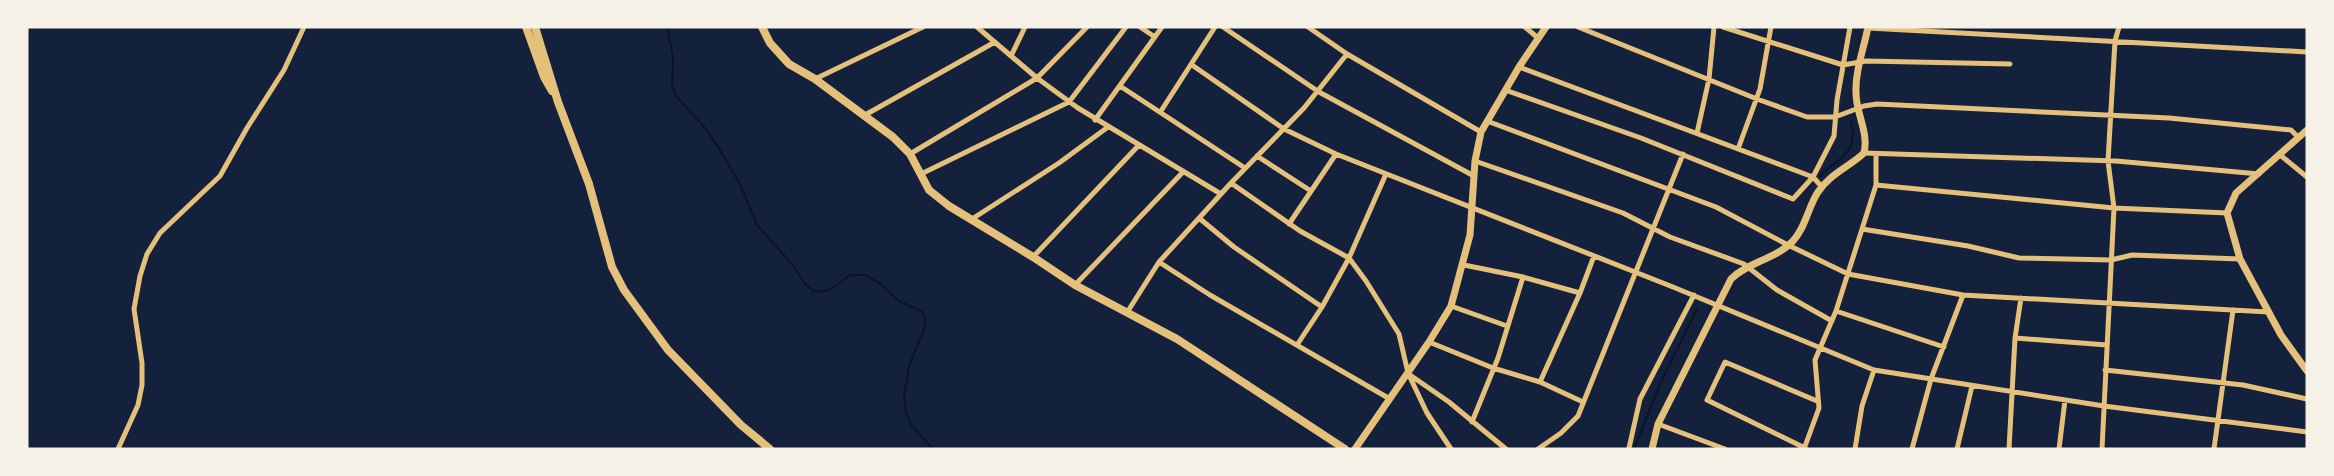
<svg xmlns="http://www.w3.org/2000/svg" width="2334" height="476" font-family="Arial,sans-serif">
	<rect width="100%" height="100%" fill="#14213d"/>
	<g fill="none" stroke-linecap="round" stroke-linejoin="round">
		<path stroke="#0b132b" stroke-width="2" d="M667,27L673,57L672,87L676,96L705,128L720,150L741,186L757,225L792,264L805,284L813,290L822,292L831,289L850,275H865L878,282L899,301L921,311L925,317V327L909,366L904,397L906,413L912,426L933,449
			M1820,176C1840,157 1859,153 1851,121
			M1634,449L1660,384L1697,309"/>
		<path stroke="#e5c07b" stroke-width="5" d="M977,27L1037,78L1078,108L1221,194
			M1140,27L1155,37
			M1223,27L1319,92L1474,176
			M1308,27L1347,54L1481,132
			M1525,27L1538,38
			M1578,27L1757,99L1807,117H1835L1864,106L1877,104L2169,118L2291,130L2298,137
			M1723,27L1843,65L1866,61L2010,64
			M1868,28L2307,52
			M1011,56L1025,27
			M1192,65L1284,129L1336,154L1673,287L1874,370L2104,406L2307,432
			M1519,67L1813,177L1822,187
			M815,79L923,27
			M1120,86L1245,168
			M1505,90L1641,138L1793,199L1813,177L1834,136L1837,100L1850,27
			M1161,111L1215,27
			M865,115L995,42
			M1095,120L1162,27
			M1487,121L1716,207L1788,245L1848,274L1963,295L2268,312
			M1697,133L1709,79L1714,27
			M1738,149L1760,89L1771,27
			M1864,153L2116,161L2259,174
			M910,154L1037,78L1087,27
			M2279,154L2307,177
			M1257,156L1311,191
			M1475,161L1623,213L1670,237L1744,264L1777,290L1832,321
			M921,174L1069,102L1126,27
			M1231,183L1300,231L1349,258L1366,281L1399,334L1408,373L1427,413L1451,449
			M1876,185L2114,208L2227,213
			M1199,218L1234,247L1322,307L1349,258L1386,174
			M972,219L1059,163L1108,127
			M1289,224L1336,154
			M1862,229L1968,246L2019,258L2111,260L2132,255L2240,259
			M1033,257L1139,145
			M1159,262L1210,295L1390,399
			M1464,265L1523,277L1580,293
			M1075,285L1183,172
			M1451,306L1507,326
			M1128,311L1159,262L1231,183L1304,108L1347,54
			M1836,311L1944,347
			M2015,338L2107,345
			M1429,342L1493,368L1540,382L1583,402
			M1297,345L1322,307
			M2105,370L2243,385L2307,399
			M1410,375L1449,402L1506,449
			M1540,382L1580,293L1594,256
			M1472,422L1498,358L1523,277
			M1658,424L1725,449
			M1629,448L1640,399L1694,295
			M1805,448L1707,400L1725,362L1817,401
			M118,449L138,405L142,385V363L134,309L140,276L147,254L160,233L220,176L247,128L284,70L304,27
			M1538,449L1561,433L1578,416L1683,154
			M1804,449L1819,408L1815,360L1836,311L1876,185V154
			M1855,449L1862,406L1874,370
			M1912,449L1931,379L1963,295
			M1957,449L1972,386
			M2009,449L2015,338L2021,298
			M2059,449L2065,400
			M2102,449L2114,208L2108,161L2115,41L2119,27
			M2214,449L2233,310"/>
		<path stroke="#e5c07b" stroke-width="7" d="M2307,130L2236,193L2227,213L2240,259L2281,335L2307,371
			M1355,449L1429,342L1451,306L1470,235L1475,161L1481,132L1519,67L1546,27
			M1652,449L1658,424L1731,279C1748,262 1776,259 1793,241C1806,227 1808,207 1818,192C1830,174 1849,167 1864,153C1869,132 1856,114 1856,93C1855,71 1864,48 1868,27"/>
		<path stroke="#e5c07b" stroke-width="8" d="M762,27L770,43L789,64L815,79L893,137L910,154L929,190L949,206L1033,257L1075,285L1177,339L1345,449"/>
		<path stroke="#e5c07b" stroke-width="8" d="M526,27L544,77L552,91
			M535,27L558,102L589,184L612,267L624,290L668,350L741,425L770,449"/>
	</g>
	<rect width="2334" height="476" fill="none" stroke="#f6f1e7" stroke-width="57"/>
</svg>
